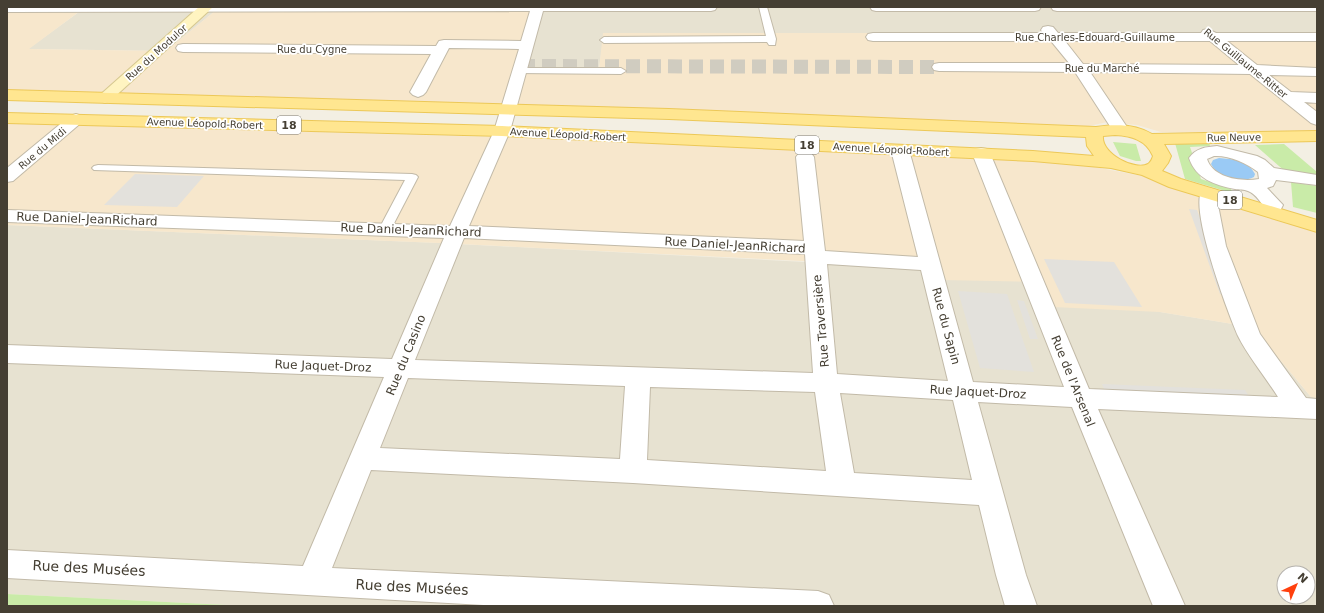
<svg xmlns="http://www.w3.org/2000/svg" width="1324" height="613" font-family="'DejaVu Sans',sans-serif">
	<rect width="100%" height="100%" fill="#f3efe3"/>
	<path fill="#e7e2d1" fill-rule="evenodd" d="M7,7H1317V34L1202,33H604L599,69H513L215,11L166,51L28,49L79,12Z
		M7,225L439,243L940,269L1043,282L1160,312L1257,328L1271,349L1311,397L1317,398V606H246L7,594ZM1284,573H1308V597H1284Z"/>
	<path fill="#f7e7cc" d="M531,10L513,68L599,69L603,33H1202L1317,34V134L1161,132L1137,125L1107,122L1085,127L7,92V11H80L29,49L166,51L215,11Z
		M7,123L561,139L1058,160L1158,179L1317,228V398L1311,397L1271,349L1257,328L1160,312L1053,307L1042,282L942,280L940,269L823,262L439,243L7,225Z"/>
	<path fill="#c9eba8" d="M1113,142L1136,144L1141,161H1136L1120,156Z
		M1209,142L1210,146L1190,147L1201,179L1231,189L1232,193L1185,179L1175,143Z
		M1284,144L1317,172V177L1287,173L1255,145Z
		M1291,182L1317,186V213L1293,207Z
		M7,594L246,606H7Z"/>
	<path fill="#e3e1dc" d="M135,174L204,176L177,207L104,205Z
		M1189,209L1197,210L1229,296L1220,294Z
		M1044,259L1114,262L1142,307L1065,303Z
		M958,291L1007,294L1034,372L980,368Z
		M1017,300L1024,301L1038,339H1030Z
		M1102,384L1245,390L1250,398L1105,391Z"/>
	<path fill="#9acaf5" d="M1219,158C1233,159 1248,161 1255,174L1254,177C1241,184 1217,177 1211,164L1213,160Z"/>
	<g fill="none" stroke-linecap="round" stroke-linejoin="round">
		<path stroke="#d0ccc0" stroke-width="14" stroke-dasharray="14 7" stroke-linecap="butt" d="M521,66L939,67"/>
		<defs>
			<path id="lane" d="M759,7H767L776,39L775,45H769L767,42L604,43L600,40L604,37L766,36Z
				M520,68H621L626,71L621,74L517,73L515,71Z
				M98,165L412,174L416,175L418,177L391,229L389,232H381L379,229L405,180L94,170L92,168L94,166Z"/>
			<path id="street" d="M7,7H717L715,10L711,11H543L510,131L469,226L804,241L796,157L799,153L805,152L811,153L814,157L825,251L918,257L891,150L894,146L900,145L906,146L909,150L973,382L1064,387L972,153L975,149L981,148L987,149L990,153L1089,389L1278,397C1266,378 1248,356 1238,336C1228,313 1189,209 1202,190L1209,188L1216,190L1218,194V205L1226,246L1260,334L1306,398L1317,399V419L1098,409L1185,606H1153L1072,407L978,402L1026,575L1037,606H1005L996,575L979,505L633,483L371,470L332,568L818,591L829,595L834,606H501L7,578V550L303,566L384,377L7,363V345L392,359L444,238L7,222V210L450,226L494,131L519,49L449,48L426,92L423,95L418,97L413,95L410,92L431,54L183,52L178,51L176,48L178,45L183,44L436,46L439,41L444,40L521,41L530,11L7,12ZM464,238L805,254L813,373L415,360ZM827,264L921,270L948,381L837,374ZM408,378L625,386L620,459L380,448ZM650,387L815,392L826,471L647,460ZM840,393L953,400L972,480L854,473Z
				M870,7H1041L1039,10L1035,11H876L872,10Z
				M1051,7H1317V11H1057L1053,10Z
				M1048,26L1053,27L1058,33H1201L1203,30L1208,29L1216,33H1317V41H1227L1257,65L1317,68V76L1269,75L1291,92L1317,93V103L1304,102L1317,112V125L1311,123L1250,74L1090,72L1129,130L1127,134L1121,135L1115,134L1075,72L939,71L934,70L932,67L934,64L939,63H1069L1051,41H873L868,40L866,37L868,34L873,33H1043L1041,30L1043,27ZM1065,41H1210L1239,65L1083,64Z
				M76,114L82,116L84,119L82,122L13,181L7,182V168L70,116Z
				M1217,146L1257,156L1265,160L1274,168L1317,175V185L1276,180L1273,186L1267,188L1283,205L1281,209C1260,214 1262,196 1248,191C1244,189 1239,190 1235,189C1215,185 1196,179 1189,158C1196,148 1206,147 1217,146ZM1214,156C1228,155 1247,163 1258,172L1259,179C1241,182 1213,178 1207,159Z"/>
			<path id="secondary" d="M199,7H213L110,101L105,103L100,101L97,98L100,95Z"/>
			<path id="primary" d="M7,90L669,109L1096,127C1114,124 1136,124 1152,134L1317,131V141L1164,144L1171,156L1168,163L1162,171L1181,179L1317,220V232L1169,187L1142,175L1111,168L1033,161L502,136L7,123V113L502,126L1033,151L1094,156L1087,146L1086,137L669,119L7,100ZM1115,135C1132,136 1146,140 1153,156C1152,159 1151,162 1148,164C1135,171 1101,154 1103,136Z"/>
		</defs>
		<use href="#lane" stroke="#c2baa8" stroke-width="2"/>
		<use href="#street" stroke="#c2baa8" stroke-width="2"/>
		<use href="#secondary" stroke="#d6c88f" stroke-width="2"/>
		<use href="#primary" stroke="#ecc858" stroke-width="2"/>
		<use href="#lane" fill="#fff" fill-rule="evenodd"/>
		<use href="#street" fill="#fff" fill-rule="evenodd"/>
		<use href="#secondary" fill="#fff4c1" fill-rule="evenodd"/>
		<use href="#primary" fill="#ffe690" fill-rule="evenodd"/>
	</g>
	<g text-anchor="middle" stroke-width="3.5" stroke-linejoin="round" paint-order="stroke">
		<g font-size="10" fill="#453f33" stroke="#fff">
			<text x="1095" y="41">Rue Charles-Edouard-Guillaume</text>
			<text x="312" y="53">Rue du Cygne</text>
			<text transform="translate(156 52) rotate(-42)" y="4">Rue du Modulor</text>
			<text transform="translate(1246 63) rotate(39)" y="4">Rue Guillaume-Ritter</text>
			<text x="1102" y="72">Rue du Marché</text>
			<text transform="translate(205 123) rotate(2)" y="4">Avenue Léopold-Robert</text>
			<text transform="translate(568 134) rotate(3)" y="4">Avenue Léopold-Robert</text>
			<text transform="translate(1234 137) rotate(-1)" y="4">Rue Neuve</text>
			<text transform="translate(42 148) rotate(-40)" y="4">Rue du Midi</text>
			<text transform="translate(891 149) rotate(3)" y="4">Avenue Léopold-Robert</text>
		</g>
		<g fill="#fff" stroke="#7d7970" stroke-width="1">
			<rect x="277" y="116" width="24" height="18" rx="3"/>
			<rect x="795" y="136" width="24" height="18" rx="3"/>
			<rect x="1218" y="191" width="24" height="18" rx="3"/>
		</g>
		<g font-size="11" font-weight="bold" fill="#453f33">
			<text x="289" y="129">18</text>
			<text x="807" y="149">18</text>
			<text x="1230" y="204">18</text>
		</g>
		<g font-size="12" fill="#453f33" stroke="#fff">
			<text transform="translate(87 219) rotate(2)" y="4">Rue Daniel-JeanRichard</text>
			<text transform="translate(411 230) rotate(2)" y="4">Rue Daniel-JeanRichard</text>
			<text transform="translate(735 245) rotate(3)" y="4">Rue Daniel-JeanRichard</text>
			<text transform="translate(821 321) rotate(-95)" y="4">Rue Traversière</text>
			<text transform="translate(946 326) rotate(75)" y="4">Rue du Sapin</text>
			<text transform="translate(406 355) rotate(-68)" y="4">Rue du Casino</text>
			<text transform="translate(323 366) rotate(2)" y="4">Rue Jaquet-Droz</text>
			<text transform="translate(1073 381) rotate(68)" y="4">Rue de l'Arsenal</text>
			<text transform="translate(978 392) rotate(3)" y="4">Rue Jaquet-Droz</text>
		</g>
		<g font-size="14" fill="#453f33" stroke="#fff">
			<text transform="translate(89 568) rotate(3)" y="5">Rue des Musées</text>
			<text transform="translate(412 587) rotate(3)" y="5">Rue des Musées</text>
		</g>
	</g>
	<rect width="1324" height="613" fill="none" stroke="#453f33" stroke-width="16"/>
	<g transform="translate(1296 585) rotate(44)"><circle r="19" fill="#ffffff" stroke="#b5b2ad"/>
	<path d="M0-3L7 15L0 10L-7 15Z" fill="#ff400e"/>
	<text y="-6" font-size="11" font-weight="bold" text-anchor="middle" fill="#453f33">N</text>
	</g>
</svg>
